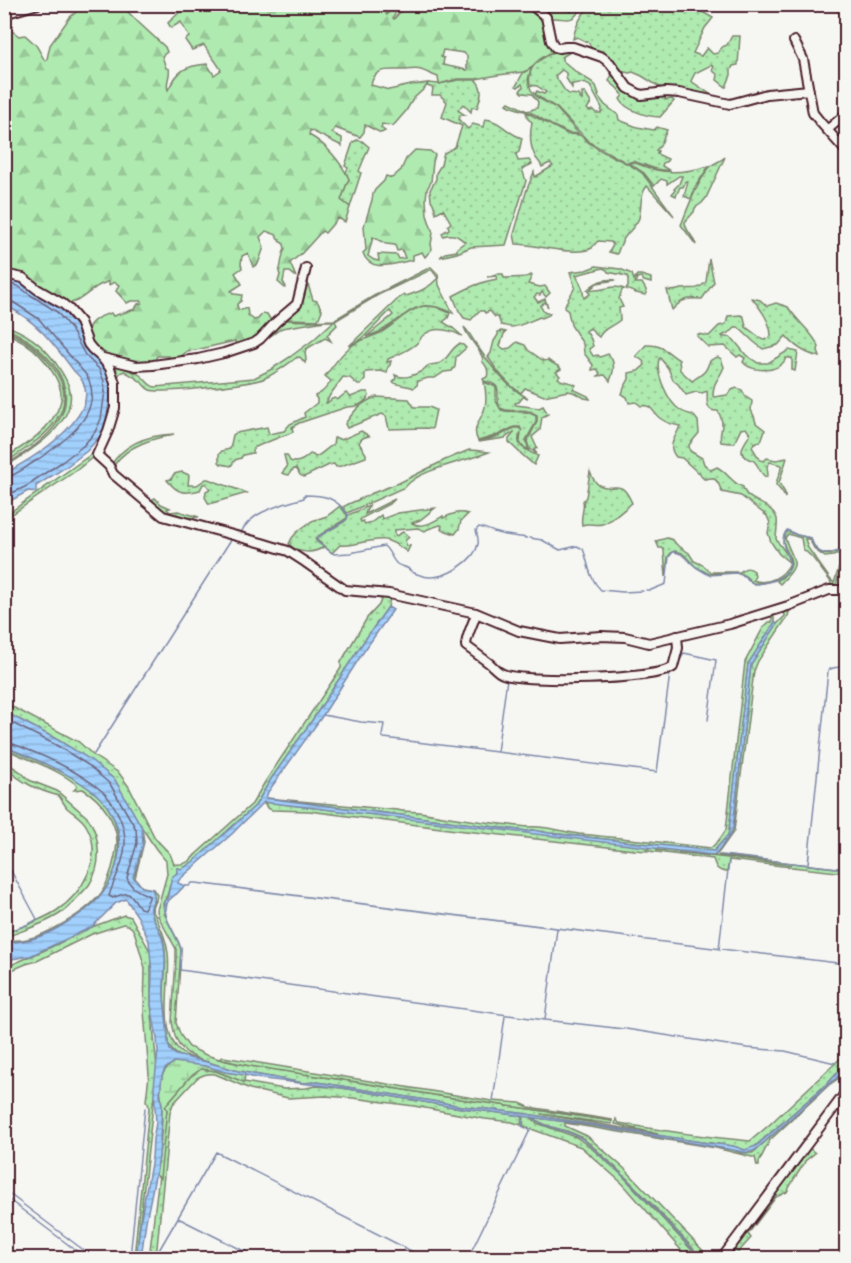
<svg xmlns="http://www.w3.org/2000/svg" width="851" height="1263" font-family="Pangolin,sans-serif">
	<defs>
		<pattern id="grass-dots" width="8" height="8" patternUnits="userSpaceOnUse" patternTransform="scale(1.5)"><rect width="8" height="8" fill="#afeab0"/><path d="M2 2h.1M6 6h.1" fill="none" stroke="#98c898" stroke-width="1.8" stroke-linecap="round"/></pattern>
		<pattern id="forest-firs" width="22" height="20" patternUnits="userSpaceOnUse" patternTransform="scale(1.5)"><rect width="22" height="20" fill="#afeab0"/><path d="M5 1l3.5 6h-7zM16 11l3.5 6h-7z" fill="#98c898"/></pattern>
		<pattern id="wetland-marsh" width="20" height="14" patternUnits="userSpaceOnUse" patternTransform="scale(1.5)"><rect width="20" height="14" fill="#afeab0"/><path d="M1 5h8M5 5V1M11 12h8M15 12V8" fill="none" stroke="#98c898"/></pattern>
		<pattern id="water-rules" width="6" height="5" patternUnits="userSpaceOnUse" patternTransform="scale(1.5)"><rect width="6" height="5" fill="#a1d0fd"/><path d="M0 2.5h6" fill="none" stroke="#8cb2d9"/></pattern>
	</defs>
	<rect width="100%" height="100%" fill="#f6f6f2"/>
	<filter id="ink" filterUnits="userSpaceOnUse"><feTurbulence type="fractalNoise" baseFrequency=".0167" numOctaves="2"/><feDisplacementMap in="SourceGraphic" scale="12" xChannelSelector="R" yChannelSelector="G"/><feConvolveMatrix kernelMatrix="1 2 1 2 8 2 1 2 1" color-interpolation-filters="sRGB"/></filter>
	<g filter="url(#ink)">
		<path fill="url(#grass-dots)" stroke="#7c846e" stroke-width="1.5" fill-rule="evenodd" d="M591,4L701,5L699,8L697,9L713,18L705,28L693,53L701,56L707,48L713,54L718,53L722,47L727,45L732,36H740L738,65L733,66L731,70V75L726,87L717,80L718,75L712,70L714,67L711,65L695,73L691,81L722,102L666,91L642,76L633,72L629,73L621,71L619,74L588,51L591,48L589,43L577,37L573,39C576,24 581,16 591,4Z
			M560,49L572,51L562,57V60L576,72L592,82L596,86L599,94L598,96L605,105L618,115L619,120L637,127L654,130L657,127L667,130L660,146L656,150L658,151L657,154L668,159L667,161L663,163L662,166L670,171L656,169L633,161L627,163L589,142L557,108L542,99L535,94L537,91L544,94L546,92L537,86L530,85C526,63 543,58 560,49ZM562,70L566,73V78L572,88V84C579,83 585,82 590,86L602,108L601,113H596L593,110L589,111L587,109L591,103L585,93H582V101L579,95L569,94L565,91L555,76Z
			M531,68L528,80L531,90L538,98L556,108L579,134L568,133L551,125L534,114L512,107L507,104L509,102L527,111L537,108L538,102L532,94L522,93L520,91L523,87L522,84L518,87L516,86L523,73Z
			M614,70L636,94H684L677,98L667,95L665,99V100L672,99L674,101L660,117C648,117 625,110 620,99L623,95L617,88L609,81Z
			M458,80H476C484,89 481,97 477,108L472,107L471,112L463,104L458,110L465,115H460L459,120L468,129L473,124L483,127L485,119C500,120 508,134 522,138L519,152L516,154L518,161L529,160L532,164L522,169L526,181L506,245L471,247L457,253L440,257L445,253L457,251V248L465,242C457,235 453,233 443,236L442,233L449,229L448,225L451,223L443,209L436,213L433,203L431,200L430,190L436,179V173L441,165L443,156L444,153L455,147L462,126L442,117L447,102L440,95H432L433,88L427,86L428,83L439,84Z
			M526,112L567,134L580,135C597,152 619,158 638,170L643,174L674,216L647,186C639,196 642,206 639,218C636,226 630,230 625,237C621,242 619,248 617,254L609,252L613,245L611,242L598,241C598,241 592,247 592,248C575,257 535,244 516,244L514,234L527,189L534,172L535,177L553,166L550,163L542,167C540,161 536,160 534,154C530,145 530,132 532,122L528,119Z
			M357,140L362,141L369,147L359,171L361,173L350,207L341,200C344,193 345,186 349,180L346,172L348,168L345,166L353,142Z
			M725,157L706,198L702,203L695,208L694,212L685,222C685,231 694,236 696,245L681,225C689,205 696,185 709,168C713,163 720,162 725,157Z
			M633,162C641,165 648,168 656,170C674,174 692,171 709,166L695,187L691,199L684,196L688,181H686L683,187H680L676,196L672,194L675,190L674,189L679,184L682,176H679L667,184V181L661,179L654,186L644,173L629,163Z
			M709,259L714,282L702,299C687,298 682,299 672,310L667,290C673,292 676,290 682,289C695,287 695,292 706,282Z
			M596,266L620,269L632,274L634,280L637,275H641L651,278V283L644,281L641,277L637,278L635,283H642L646,290V295L636,293L626,289L628,287V279L627,276L608,272L607,270L603,268L576,275L582,287L584,298L590,294L587,290C596,282 603,278 616,280L597,283L590,290C604,292 611,283 624,289L622,290L619,299L623,307L619,308L620,320C612,327 604,327 599,337L593,332L590,328L586,331L591,339L593,346L589,349L593,356L598,355L600,357L608,354C616,362 614,371 610,381L605,375L598,376L600,373L597,369L592,370L593,365L584,353L583,344L571,325L568,311L564,308C567,298 571,296 575,287L570,272L586,270Z
			M431,267L438,274L439,285L453,313C414,294 410,316 379,332C375,334 370,335 366,337L393,315L390,311L362,339L349,346L399,298L404,295L406,296C419,292 429,288 438,278L432,270H430L378,295L335,321L337,325L327,335L331,341L325,338L306,349L305,352L306,360L305,363L300,357L296,358C286,365 276,373 265,378C254,384 160,394 150,390C145,388 144,384 140,381C135,377 129,374 124,371L120,373L117,379L109,361L128,366L225,354L285,317L287,320L309,321L334,320L377,294ZM325,321H334L313,340L290,357L270,370L254,378L155,387C147,385 147,380 140,375C134,371 128,371 122,367L196,364L214,360L256,346L282,328Z
			M307,271H310C306,286 309,286 313,300L317,301L322,310L318,320L288,319L285,316L298,304Z
			M496,274H503L504,278C511,277 526,279 531,275L532,276L528,284L540,287L545,286L550,293L546,297L542,292L540,295L537,294L534,297L538,302L545,299L548,307L545,302L540,306L545,313H550L549,315L542,318L540,317C532,320 519,327 511,327C507,327 504,325 501,325L498,317H495L490,311L485,313L484,311H479L471,320L464,318L459,311L453,296C468,288 479,282 497,279L496,276L487,277Z
			M752,298L760,300L767,306L776,303L788,307C798,323 812,331 819,347L818,350L820,357C806,354 795,347 786,336L778,345L763,349L754,342L738,327H736L732,331L722,336L723,337H730L734,340L746,355L758,363H768L789,350L798,352L795,371L792,370V358H786C780,373 752,373 743,362L745,358L740,355L737,357L725,346L708,347L697,336L698,334L709,336L719,326L726,324L728,316L741,315L744,317L746,327L763,340L769,338L771,336C771,322 760,308 752,298Z
			M424,306L436,307L450,313L448,318L443,322L453,328L462,336C450,330 436,326 425,334C418,339 424,336 418,342C413,348 396,356 388,359L387,362L391,361L390,365L388,367L387,373L381,371L366,372L365,374V380L361,385H358L350,378L343,377L330,395L326,403H327L332,399L335,398L337,400L346,393L351,397L363,392H368L369,396C363,405 356,407 347,407L299,423L292,427L293,432C288,434 256,446 254,448C253,450 253,452 253,453L243,455L241,458L235,460L231,466L221,464L219,462V454L222,451L230,449L233,435L236,433L267,427L269,434L284,431L290,424L305,417L304,413L317,403V399L315,396C322,393 327,388 331,381L325,376C333,366 340,355 350,347C358,340 370,338 380,333C395,325 406,310 424,306Z
			M4,325C26,332 42,344 55,362C61,371 68,380 70,391C76,425 28,452 5,467V465C43,443 88,411 53,364C40,348 24,336 5,328Z
			M464,327C470,333 473,340 478,347C491,366 507,388 528,398L523,397L519,402L515,403L516,405L539,408L543,406L548,414L542,417L540,430L532,437L537,448L534,450L537,454L529,448L527,441L537,422V415C521,405 514,415 500,408C493,393 507,386 484,381L483,379L487,377C489,371 486,365 482,361L483,359C479,347 468,339 464,327Z
			M5,330C24,338 39,349 52,366C87,412 39,440 5,463V458C24,446 53,428 60,404C67,384 41,353 25,343C19,339 11,335 5,332Z
			M501,331L506,332L504,334L500,346L504,349L510,348L517,342L525,345L528,350L544,361L548,360C552,364 557,364 561,369L556,372L560,376L558,378C563,383 570,381 576,385L573,389L588,396L590,399L584,398L583,397L573,392L568,391L544,396L525,388L521,393C508,385 496,370 488,357L491,353L494,341L498,335V332Z
			M459,344L463,345L466,348L456,357L455,367L452,371L444,372L435,378H428L418,381L417,385L413,388C407,384 400,387 393,382L396,378L395,375C404,380 414,375 422,371C424,369 427,366 430,365C434,364 439,365 443,361C449,356 452,348 459,344Z
			M646,345C663,344 666,352 679,360L680,370L692,381C696,378 702,375 705,371C710,365 706,360 718,357L721,359L724,367C719,380 713,381 713,396L714,397L727,395L732,390L737,388L742,390L746,397L752,401L751,410L754,416L756,423L765,430L761,441L754,443L752,447L760,460L764,461L767,458L776,460L787,458L779,483L785,493V498L782,492L776,485C776,478 782,473 781,465L770,462L767,466L768,475L766,477C759,473 760,467 754,461C753,460 746,458 745,457C737,450 747,441 750,434L746,428L741,429L734,443H729L721,442C719,435 722,430 722,424C722,419 720,415 718,411C704,412 708,399 707,391L702,393L696,392L686,395L678,384L673,380L668,368L660,358L659,359C655,373 668,402 680,410C684,413 689,414 693,415L698,421L699,433L689,445L690,451L702,458L704,464L711,470L717,467C727,472 732,483 743,487C746,503 772,502 777,519C778,525 776,533 776,539C780,546 786,551 789,560C794,578 766,584 753,583L745,576L736,572L709,574L696,567L682,553L675,551L672,552L668,557L666,577L664,551L663,548H659L656,541L667,538L673,540L676,544L689,553L694,561L703,565L710,572H740C745,567 749,567 754,571L755,576L753,580C767,586 784,576 790,563L779,554L771,542L768,533L770,523L767,516L741,496L722,492C720,488 718,478 711,478C709,478 706,479 704,479L701,476L700,473L696,471L682,458L676,457C666,445 676,438 680,426C674,425 667,423 661,419C652,413 653,404 641,406L636,402L629,403L627,397L622,394L624,388L629,379V373L638,371L645,365L643,361L636,356Z
			M484,382L496,387V401L501,410C514,414 522,408 536,416V422L526,440L528,448L530,451L522,446L520,442L521,432C513,447 527,450 538,456L534,465C526,458 517,451 509,442V439L514,433V432L505,438L478,442L499,436L514,428H519L522,431L520,427H514L498,435L478,441C472,430 478,423 483,413C487,404 486,391 484,382Z
			M376,397L409,399L414,407H429L436,410L432,429L426,428L389,429L386,416L382,414L347,428L345,424C354,411 360,403 376,397Z
			M361,431L369,436C364,437 361,438 359,443L366,454V457L341,466L336,467L334,464L329,465L304,477L300,475L296,468L291,471L289,475L284,474L282,473L287,467L284,455H287L290,461C297,464 305,459 310,454L313,455L315,457C323,454 326,448 333,445L334,438H337L341,440Z
			M174,434C152,439 128,445 115,464L116,473L151,502V500L155,498L161,504L170,508L167,509L170,512L178,511L199,517C191,518 173,518 166,516C159,513 154,506 148,501C135,489 119,482 110,467C123,444 148,435 174,434Z
			M469,450C476,450 482,451 489,452C467,461 419,469 405,487L347,513L343,507C351,502 364,498 370,494L399,483L445,460Z
			M93,453L95,455L93,457L77,470L5,519V516Z
			M182,472L189,475L188,485H197L206,479H208L247,493L209,504L205,497L206,491L210,489L206,484H203L200,490C184,494 178,494 167,480L171,479L174,474Z
			M590,472C592,477 594,482 599,485C615,493 620,476 632,503C623,510 613,521 602,524C595,526 589,522 582,525C580,516 585,509 583,501L586,497Z
			M395,499L391,503L362,518L360,520L361,522L363,521L365,524L372,522L381,515L382,519L398,513L435,508L420,520L412,523C422,529 433,522 443,516V518C453,514 458,511 468,514L461,521L459,529L455,534L441,529L442,526L440,525L428,529L425,531L418,528L394,530V533L396,536L403,532L409,537L405,541L407,546L410,545V546L407,552C386,536 381,538 355,544C350,545 346,546 340,545L332,553L317,540L318,537L344,522L347,519L348,515L369,506L366,511L365,514Z
			M340,506L347,515V518L315,538L316,541L324,547C313,554 298,554 289,544L292,538L298,531L312,521L327,516Z
			M787,531L797,535L810,538C817,560 830,556 846,549L836,585L838,588L815,593L830,585L831,582L812,557L803,549L801,538L788,534L785,538C794,564 802,562 780,584L777,581C810,559 772,550 787,531ZM805,539H809L815,550L825,557L833,556L844,552L834,583L830,579L808,548Z
			M383,594L391,595L388,607L360,647L313,719L271,779L255,806L194,861L182,869L177,868V873C167,881 171,894 163,903L164,913L179,943L181,950L176,1023L181,1036L189,1047L206,1055L226,1061L250,1066L357,1082L440,1096L612,1121V1124L541,1114L658,1134L615,1124L616,1119L619,1123C663,1131 706,1137 750,1141L768,1126L846,1053V1063L830,1081L752,1149L745,1150L733,1146L701,1142L648,1134L733,1150L742,1153H752L755,1151L829,1084L839,1076L846,1068V1072L845,1074L829,1085L770,1140L759,1162V1166H757L755,1157H752L716,1148L565,1123V1126L587,1136L626,1170L710,1258H702C664,1218 627,1175 584,1139C569,1128 547,1130 533,1117L636,1132L520,1113L462,1106L317,1082L303,1083L238,1071L198,1059L187,1053L179,1045L175,1036L172,1022L176,959V949L158,916L157,910L167,874L166,861L156,849L142,828L115,780L91,761L58,740L5,712L4,709L11,712L5,708V703L79,742L94,756L119,773L129,787L155,838L170,854L174,864C183,865 189,863 195,855L252,804L265,782L341,668V662L367,618L379,605Z
			M791,605L788,616L758,661L754,671L734,831L719,852L715,856L656,850L791,865L718,856L719,855L846,869V873L729,860L727,872C717,871 716,868 713,859L649,851V849H647V851L634,850L456,830L309,811L272,810L267,808L266,806V804H264V802L716,854L730,835L733,828L751,665L777,624L785,616L784,608Z
			M772,611L775,622L748,664L729,831L728,835L714,851L549,833L533,830L527,831L266,798L397,810C404,812 413,811 420,812C456,819 492,823 528,827C545,825 563,832 579,834C623,838 667,843 711,848L719,840L726,830L745,662L763,628L769,622H772Z
			M4,761L21,772L29,780L57,791L88,818C101,837 102,866 89,885C85,890 80,895 76,899C70,905 65,911 58,915C42,925 24,930 6,937L5,940V933C22,927 40,921 56,911C82,894 104,858 87,827C83,818 74,814 67,808C64,804 62,800 59,796C37,790 22,783 5,767Z
			M124,915L131,917L151,953V1004L157,1069L136,1258H134L149,1108L148,1103L146,1101L149,1075L144,1011L145,968L135,934L132,928L128,925L123,924L92,934L37,961L26,964L5,973L4,968L45,950L92,927Z
			M201,1069L216,1071L244,1082L284,1089L306,1088L316,1086L343,1088L447,1106L522,1116L521,1125L512,1122L485,1119L414,1106L353,1098L325,1096L288,1098L250,1089L215,1074C207,1073 203,1075 197,1078L173,1104L170,1112L156,1258H149L167,1109L165,1106L190,1077Z
			M524,1116H530L537,1123L576,1137L590,1147L622,1175L699,1258H688L623,1184L581,1147L523,1126Z
			M808,1147L815,1153L805,1161L804,1164L794,1179L787,1192L776,1197L748,1234L751,1238L733,1258H724Z"/>
		<path fill="url(#forest-firs)" stroke="#7c846e" stroke-width="1.5" fill-rule="evenodd" d="M530,4L543,15L558,48L540,59L528,70L523,72L498,75L476,79H458L439,84L438,77C432,75 427,72 421,70C416,68 411,70 406,70C391,71 375,65 371,85L389,90L411,85L428,83L425,88L413,99L406,111L393,126L382,124L381,128L385,131L381,133L365,125L364,132L360,137L335,128L332,133L342,138V146L310,130L309,135C326,144 341,162 349,179C345,186 344,193 341,200L350,207L345,222L338,218L325,233L322,231L302,253L290,263L296,277L290,272H285L283,282L286,287L285,288L278,282L280,275L279,272C282,265 281,256 285,249L284,244L279,241L280,239L277,238V235L266,231L260,237L264,247L258,264L253,267L248,253L242,256L241,264L242,268L235,273L242,284L231,291L234,294L242,295L241,301L237,304L238,309L241,310L247,308L248,315L254,320L258,319L263,313L267,314L273,324L260,339L237,348L235,341L196,350L187,351C182,357 178,358 170,358L169,356H157L153,364L145,365L102,357L87,337C88,333 88,330 89,327C92,319 104,315 111,313L113,316L135,309L138,304L142,303V301H131L127,303L116,291L119,285L114,282L109,285V281C104,283 99,285 95,288C84,295 78,304 64,304L5,274V17L7,16L6,23L12,31L19,36L25,35L36,45L45,61L47,59L50,45L70,17L75,13L77,8L104,5H121L139,23L165,47L167,52L162,56L166,68L169,69C171,75 165,83 168,90C178,70 185,66 207,64L214,75L221,70C216,60 209,54 204,45L192,50L185,40L189,37L181,22L171,28L168,23L184,8L190,11L196,5H389L386,14L387,15L393,5H399L393,18L394,19C400,11 404,8 413,5ZM443,50L464,53L467,56V70L443,65L444,58L441,57Z
			M534,5H563L562,6V7L571,12L575,7H581V9C570,25 566,17 551,18L548,14Z
			M415,150L430,151L435,155L433,162L431,182L427,189L426,199L427,215L433,233L431,244L432,249L425,257L422,252L413,255V260C395,263 370,274 363,253L366,250L364,226L372,200L373,194L375,190L384,181L386,176L392,178L401,170L406,159ZM373,237L386,244L395,245L397,251L402,250L405,258L399,259L397,255L378,254L379,261L374,260L368,256Z"/>
		<path fill="url(#wetland-marsh)" stroke="#7c846e" stroke-width="1.5" d="M5,747C33,758 84,778 104,802C127,831 121,873 98,899C83,915 49,937 27,941C20,942 12,942 5,942V940C12,940 20,941 27,939C48,935 84,913 98,897C105,890 109,878 112,868C114,860 117,850 117,841C116,820 101,800 83,789L74,790L77,787V785C56,768 29,760 5,749Z
			M142,828L144,842L135,878L142,887L153,889L157,895L156,901L152,909C159,924 166,937 168,953C172,982 155,1038 186,1055C191,1058 198,1059 203,1061C189,1059 173,1058 168,1043C168,1027 165,1011 164,996C164,977 168,958 163,939C159,927 145,912 155,901L133,878L139,860Z
			M223,1057L492,1101L520,1103L529,1107L612,1120V1121L440,1096L357,1082L250,1066L219,1059Z
			M174,1062L192,1063L206,1066L225,1072L245,1075L244,1082L216,1071L201,1069L190,1077L165,1106L167,1109L160,1178L156,1175C160,1153 162,1131 162,1109C162,1098 158,1087 162,1076C164,1069 169,1066 174,1062Z"/>
		<path fill="url(#water-rules)" stroke="#7e89a9" stroke-width="1.5" d="M5,276L17,279L58,305L76,325L104,366L109,375L111,391L106,421L101,435L87,451L66,467L36,486V492L28,491L5,504V473C34,458 116,408 74,371C53,343 37,321 5,305Z
			M388,607L393,610L362,654L323,715L268,792L266,798L527,831L533,830L549,833L714,851L728,835L729,831L748,664L775,622L777,624L751,665L733,828L730,835L718,851L716,854L713,855L264,802C254,813 243,822 233,833L179,880L178,883L185,886C180,889 180,892 175,895C169,900 167,900 166,910H164V901L167,899L172,877L177,873V868L182,869L194,861L255,806L271,779L313,719L360,647Z
			M5,712L58,740L91,760L115,780L142,828L143,844L133,877L142,887L152,889C159,904 149,900 151,911C152,920 161,930 163,941C168,959 163,977 164,996C165,1012 168,1027 168,1043L170,1050L176,1055L203,1061L238,1071L303,1083L317,1082L462,1106L520,1113L701,1142L733,1146L745,1150L756,1146L830,1081L846,1063V1068L839,1076L829,1084L760,1146C750,1155 745,1153 733,1150L589,1125L447,1106L343,1088L255,1078L245,1075L225,1072L206,1066L174,1062L165,1069L162,1075L160,1095L162,1105L159,1157L146,1221L141,1258H136L141,1218L152,1158L153,1139L156,1123L154,1087L158,1051L157,1039L151,1004L152,974L149,941L138,917L126,899L116,903L92,927L30,956L5,960V942C26,943 43,937 61,926C74,918 87,911 98,899C112,884 122,856 119,836C118,826 112,814 107,806C90,781 32,757 5,747Z"/>
		<g fill="none" stroke-linecap="round" stroke-linejoin="round">
			<path stroke="#6d667f" stroke-width="1.5" d="M4,282L18,286L26,292L57,312L71,329L85,355L99,369L104,381L105,391L101,419L95,432L83,446L62,462L33,481L29,485L4,497
				M4,300L13,302L39,319L87,376C106,413 64,442 37,460C27,466 16,476 4,478
				M4,719L56,745L88,765L110,784L136,829L137,843L127,878C131,889 139,891 149,896V898L144,909L140,908C130,893 130,890 113,898L109,896C114,879 124,864 125,844C126,826 115,803 102,791C76,769 40,754 8,742L4,741"/>
			<path stroke="#7e89a9" stroke-width="1.5" d="M830,4L836,9L846,22
				M241,533C250,511 282,505 304,498V495C324,495 336,497 348,515L347,519L343,522L316,538L318,543L334,554L350,553L384,546C390,551 392,560 397,564C403,568 406,565 412,572C417,574 424,577 430,577C446,578 475,561 478,544C479,540 477,534 476,530L479,527C485,528 489,530 494,532C505,536 516,536 527,538
				M530,538L542,540L560,550L577,546L583,549C589,563 588,578 601,590L623,592L643,591
				M646,590H651L666,584L669,557L673,552H675L681,554L696,567L709,575L736,573L744,576L753,584H758L776,580L787,572L790,567C789,553 777,543 787,530L797,535L811,538C817,559 830,555 846,548
				M677,666L684,653L716,660L708,720
				M323,715L361,722L384,724L382,736L384,738L657,772L670,673
				M497,752L507,679
				M94,754L232,538
				M721,855L846,869
				M808,864L828,671C832,666 839,668 845,667L846,664
				M4,872L10,869L37,919C29,926 15,929 4,932
				M185,886H189L192,883H196L636,938
				M165,910L168,922L181,948L180,970L545,1020L624,1029
				M639,939L846,964
				M719,949L729,861
				M545,1019L557,929
				M626,1029L747,1048L785,1051L835,1063
				M493,1101L505,1016
				M532,1117C546,1130 567,1128 582,1139C591,1146 599,1153 607,1161C641,1191 669,1226 701,1258
				M4,1190L94,1258
				M4,1196L86,1258
				M178,1218L258,1258
				M130,1258L145,1108
				M157,1258L158,1252L216,1152L425,1258
				M468,1258L530,1130L522,1126V1116"/>
			<defs>
				<path id="minor" d="M530,4L546,17L551,41L555,47L559,48L566,47H573L602,57L610,63L628,88L641,95L666,92L679,93L730,104L767,94L809,90
					M4,14L38,4
					M794,41L803,59L813,113L821,123L846,151
					M827,130L846,114
					M4,274L23,278L37,289L63,304L69,309L80,322L88,344L92,349L102,358L110,368L115,383V408L108,431L97,455L109,466L113,474L163,516L262,543L288,551L305,562L345,590L389,594L476,613L519,631L560,639L601,636L625,637L649,643L730,624L788,606L829,590H846
					M103,358L136,366L153,365L198,359L224,353L254,343L260,339L276,322L297,304L306,268
					M476,613C474,623 466,635 466,646C474,652 481,657 489,663C493,666 497,672 503,674C524,683 657,680 673,667L678,648L677,636
					M722,1258L846,1092"/>
			</defs>
			<use href="#minor" stroke="#4a1f2b" stroke-width="12"/>
			<use href="#minor" stroke="#f6f6f2" stroke-width="8"/>
		</g>
	</g>
	<rect width="851" height="1263" fill="none" stroke="#f6f6f2" stroke-width="24"/>
	<rect x="12" y="12" width="827" height="1239" fill="none" stroke="#4a1f2b" stroke-width="2" filter="url(#ink)"/>
</svg>
